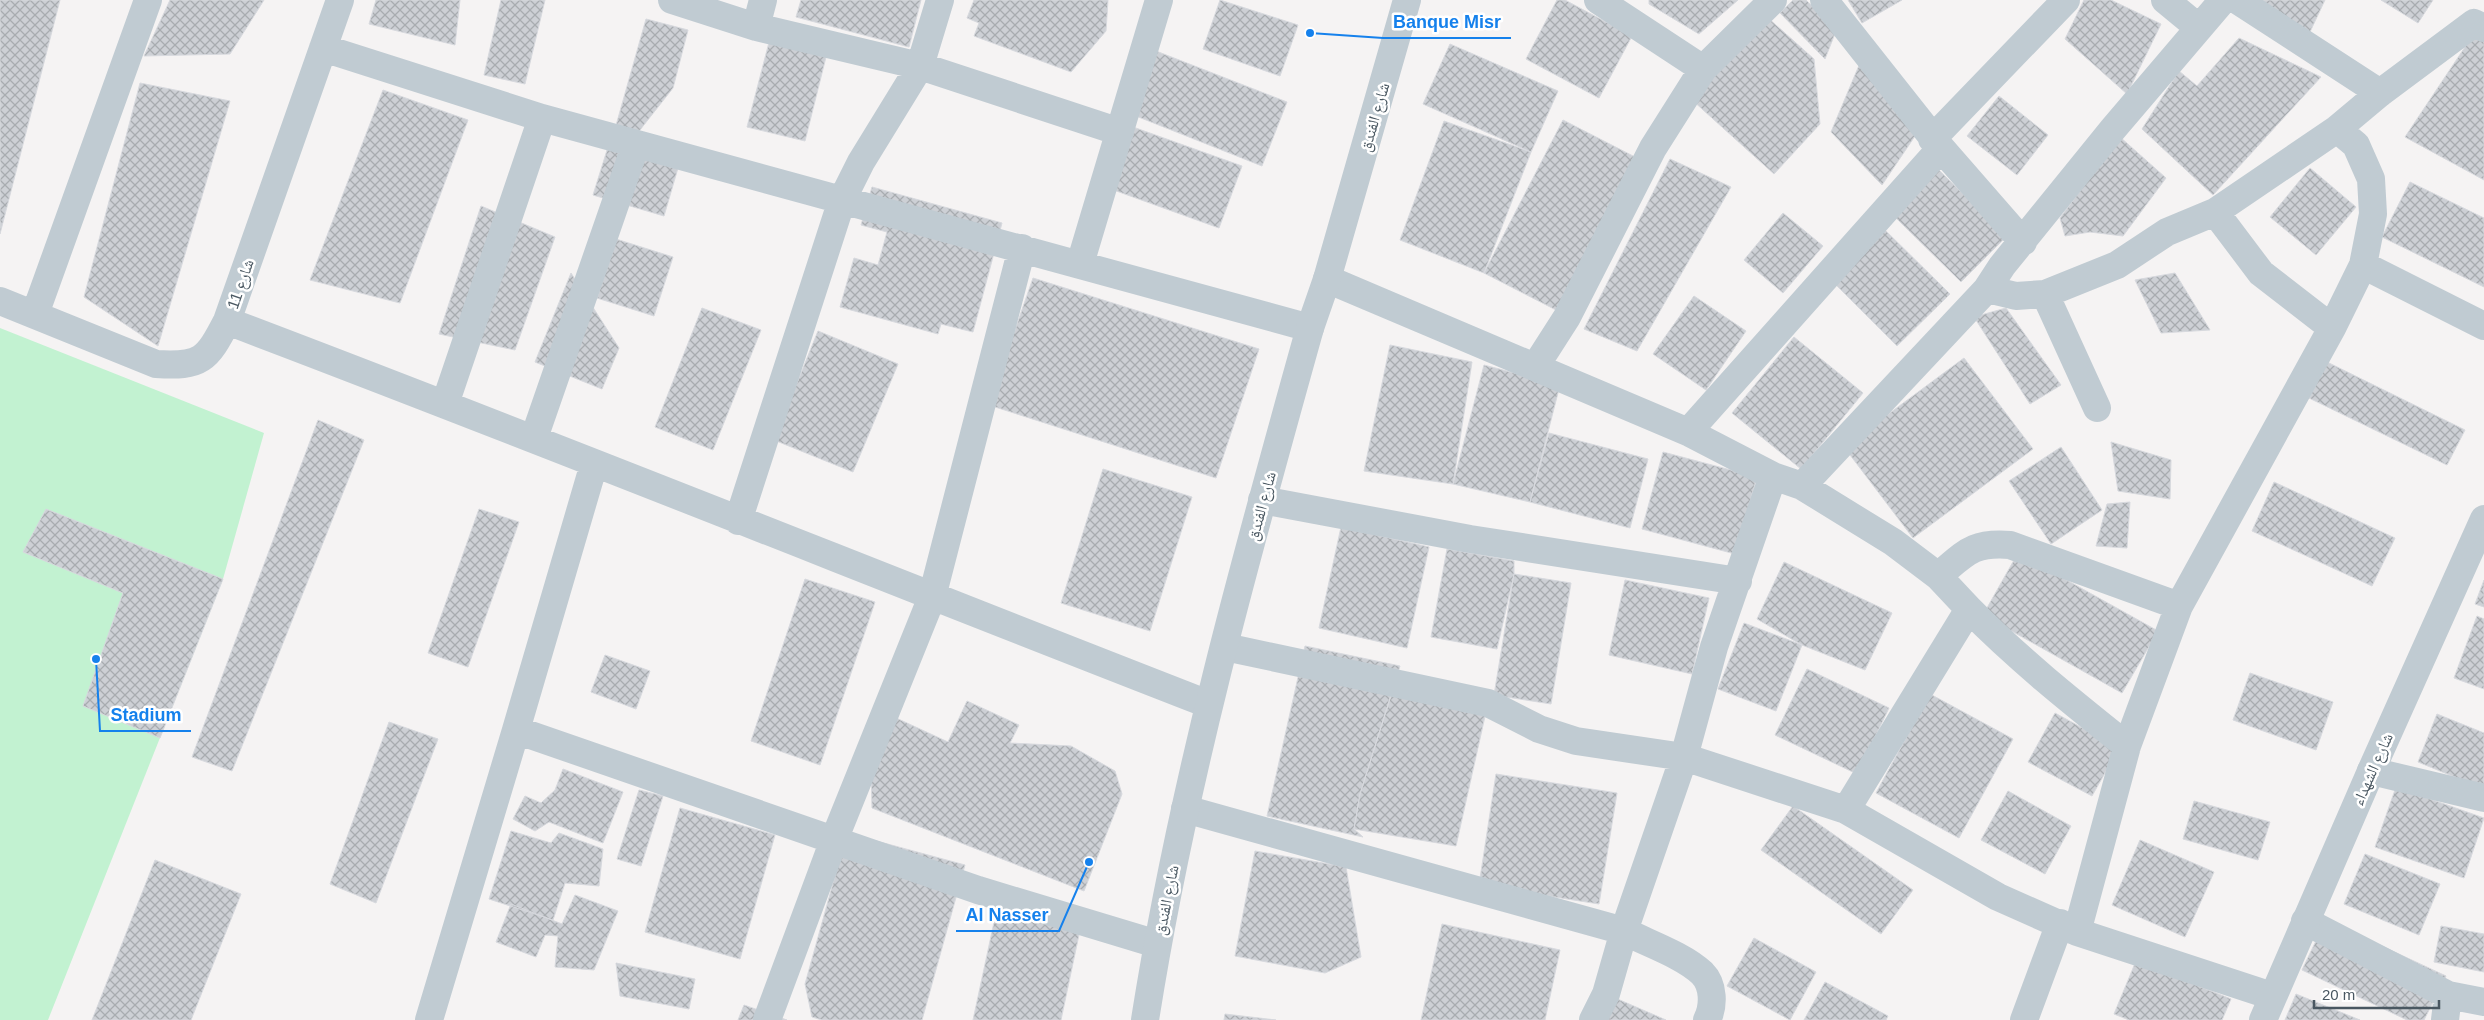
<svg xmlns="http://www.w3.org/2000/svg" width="2484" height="1020" font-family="Helvetica,'Noto Naskh Arabic',sans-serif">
	<defs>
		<pattern id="building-cross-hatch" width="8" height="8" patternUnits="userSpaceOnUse" patternTransform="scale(1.25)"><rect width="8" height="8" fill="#cdd0d5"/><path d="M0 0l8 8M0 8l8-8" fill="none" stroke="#a8acb0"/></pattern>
	</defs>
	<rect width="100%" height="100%" fill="#f5f3f3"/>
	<path fill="#c2f2d1" d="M0,328L264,433L223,579L48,1020H0Z"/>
	<path fill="url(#building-cross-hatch)" stroke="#d7d9de" d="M0,0H60L0,234Z
		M170,0H264L230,54L144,56Z
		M376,0H460L455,45L369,24Z
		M501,0H545L525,84L484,75Z
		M801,0H921L909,47L796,17Z
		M974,0H1108L1106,31L1071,72L974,36L979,23L967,18Z
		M1220,0L1298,25L1280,76L1203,49Z
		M1557,0H1565L1632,36L1599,98L1526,59Z
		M1649,0H1738L1699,34L1649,4Z
		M1793,0H1806L1836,31L1825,59L1780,13Z
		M1848,0H1902L1862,23Z
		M2084,0H2111L2161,24L2127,94L2065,39Z
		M2251,0H2325L2309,34Z
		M2381,0H2433L2418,23Z
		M1767,17L1814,59L1820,124L1774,174L1691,99Z
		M646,19L688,30L673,88L636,135L615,129Z
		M774,23L831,37L805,141L747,127Z
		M2475,32L2484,37V180L2405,137Z
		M2239,38L2321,77L2213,195L2142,129L2179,71L2197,86Z
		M1450,44L1558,91L1531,152L1423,104Z
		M1156,51L1287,102L1262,166L1131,114Z
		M1860,63L1915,136L1882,185L1831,132Z
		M140,83L230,101L158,346L84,297Z
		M383,90L468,120L400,303L310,280Z
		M1999,96L2048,135L2017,175L1967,136Z
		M1563,120L1635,157L1556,310L1484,273Z
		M1444,121L1531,152L1484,273L1400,240Z
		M1119,122L1242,166L1219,228L1097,184Z
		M2120,137L2166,178L2123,236L2090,232L2065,236L2060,218Z
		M608,147L678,168L664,216L593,195Z
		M1670,159L1731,187L1637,351L1584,329Z
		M2310,168L2356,207L2316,255L2270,217Z
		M1939,170L2006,237L1961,282L1893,215Z
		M2410,182L2484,218V287L2382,237Z
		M872,187L1002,223L973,332L941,324L938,334L840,307L854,258L878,265L887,232L861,225Z
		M481,206L555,237L515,350L439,334Z
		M1783,213L1823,246L1783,293L1744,260Z
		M1883,228L1950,294L1897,346L1831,280Z
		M616,239L673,257L654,316L597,298Z
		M571,273L619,348L602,389L535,362Z
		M2175,273L2210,330L2161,333L2135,280Z
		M1033,278L1259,349L1216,478L989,405Z
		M1694,296L1746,331L1706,390L1653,354Z
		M702,308L761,330L713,450L655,427Z
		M2006,308L2061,385L2030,404L1974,317Z
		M818,331L898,364L853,472L774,440Z
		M1794,337L1863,393L1801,469L1732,413Z
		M1390,345L1472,362L1453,484L1364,471Z
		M1964,358L2033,449L1913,538L1844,447Z
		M2327,362L2465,430L2447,465L2309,398Z
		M1484,365L1560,385L1530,502L1453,484Z
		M318,420L364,440L232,771L192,757Z
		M1549,433L1648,459L1630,528L1530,502Z
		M2111,442L2171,460L2170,499L2118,491Z
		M2061,447L2102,510L2051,544L2009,481Z
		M1663,452L1757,477L1735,554L1642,529Z
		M1103,469L1192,497L1150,631L1061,603Z
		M2274,482L2395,538L2372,586L2252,531Z
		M2130,502L2127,548L2096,546L2107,504Z
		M46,509L223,579L160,738L83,706L123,593L23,552Z
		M479,509L519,522L468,667L428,653Z
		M1341,527L1429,547L1407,648L1319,628Z
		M1447,549L1514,561V574L1497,649L1431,637Z
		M2018,553L2158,631L2122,693L1983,615Z
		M1784,562L1892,613L1865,670L1802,645L1757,619Z
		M1514,574L1571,583L1551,704L1494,695Z
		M805,579L875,602L820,765L751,741Z
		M1625,580L1709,598L1692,674L1609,655Z
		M2484,580V607L2475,604Z
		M2477,616L2484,619V689L2454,678Z
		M1744,623L1802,645L1776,711L1718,689Z
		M1305,646L1400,666L1360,794L1354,829L1363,837L1267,816Z
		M605,655L650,671L636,709L591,692Z
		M1807,669L1889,708L1857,774L1775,735Z
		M2250,673L2333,702L2316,750L2233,720Z
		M1395,683L1488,703L1456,846L1354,829L1360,794Z
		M1930,694L2013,739L1959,838L1876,793Z
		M967,701L1019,725L1010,743L1071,746L1115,771L1122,794L1084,891L872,808L871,764L894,717L948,742Z
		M2055,713L2119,748L2092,796L2028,762Z
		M2437,714L2484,733V789L2418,762Z
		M389,722L438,739L376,903L330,884Z
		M563,769L623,792L603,843L549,822L535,831L513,819L525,796L541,803L555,790Z
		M1496,774L1617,793L1599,904L1479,885Z
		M2396,787L2484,818L2464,878L2375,847Z
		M639,790L663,796L641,866L617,859Z
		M2008,791L2071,826L2045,874L1981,840Z
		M2194,801L2270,822L2258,860L2183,839Z
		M1793,806L1913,890L1881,934L1761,850Z
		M680,808L775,835L740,959L645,932Z
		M511,831L551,843L559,833L603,849L599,886L565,883L553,920L489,899Z
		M847,833L965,865L922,1020H822L812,1017L805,984Z
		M2140,840L2214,872L2185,937L2112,905Z
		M1255,851L1346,867L1361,957L1325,973L1235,956Z
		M2365,854L2440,884L2419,935L2344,904Z
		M155,860L241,894L191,1020H92Z
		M575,895L618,911L594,970L555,967L558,936L545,935L536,957L496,942L511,904L562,924Z
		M996,913L1080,930L1061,1020H973Z
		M2326,920L2446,976L2424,1020H2407L2302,970Z
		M1442,924L1560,950L1545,1020H1421Z
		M2441,926L2484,934V972L2434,962Z
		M1754,938L1816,972L1790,1020L1727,986Z
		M2136,961L2231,999L2222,1020H2129L2114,1014Z
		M616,963L695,979L689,1009L620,996Z
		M1825,982L1888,1016L1886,1020H1804Z
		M1606,994L1666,1020H1594Z
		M2296,994L2360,1020H2285Z
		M744,1005L787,1020H738Z
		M1225,1014L1276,1020H1224Z"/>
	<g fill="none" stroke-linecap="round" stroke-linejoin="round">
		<path stroke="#c0cbd2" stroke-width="28" d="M672,0L756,27L920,66L1120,132
			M1598,0L1703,69
			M1824,0L1941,148
			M2165,0L2199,28
			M2237,0L2380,93
			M756,27L763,0
			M323,48L542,118L1310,328
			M1932,139L2066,0
			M1080,264L1159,0
			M2363,265L2484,326
			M1327,279L1688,432L1773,476L1802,486L1987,289L2016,296L2045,294L2117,265L2167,232L2215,212L2337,129L2380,93L2474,23L2484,28
			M1987,289L2002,266L2113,129L2223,0
			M2045,294L2097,408
			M0,301L156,364C201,367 207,360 227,321L340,0
			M35,314L148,0
			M227,321C555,445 881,577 1208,704
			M2332,328L2363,265L2373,214L2371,179L2356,145L2337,129
			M1535,367L1567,317L1653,148L1703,69L1773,0
			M445,404L542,118
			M1688,432L1941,148L2023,242
			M534,438L636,144
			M1802,486L1893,542L1938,576L1969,609
			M1262,500L1470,539L1738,581
			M738,521L842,200L861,162L920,66L940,0
			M1938,576C1966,553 1972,542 2010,545L2179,606L2127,746L2077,932
			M2179,606L2332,328L2261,273L2215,212
			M1225,647L1488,703L1539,729L1576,741L1684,757L1846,810L1998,897L2077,932L2272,996
			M516,730L594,464
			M2371,771L2484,798
			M1185,809L1624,931C1647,943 1683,955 1702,973C1714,985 1714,1006 1707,1020
			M1846,810L1969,609C2018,659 2072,702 2127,746
			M2305,921L2448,995L2484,1002
			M429,1020L516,730L978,890L1157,944
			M767,1020L834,840L932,597L1022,248
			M1593,1020L1606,994L1624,931L1684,757L1714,647L1773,476
			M2024,1020L2060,923
			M2445,1020L2448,995"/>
		<path stroke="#c0cbd2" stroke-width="28" d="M1145,1020C1182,785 1246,557 1310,328L1327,279L1407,0
			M2263,1020L2371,771L2484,519"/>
	</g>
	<g text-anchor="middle" stroke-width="5" stroke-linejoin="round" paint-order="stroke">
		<g font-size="16" fill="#495761" stroke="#fff">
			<text transform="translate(1374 117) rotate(-74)" y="6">شارع الفندق</text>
			<text transform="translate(240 284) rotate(-71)" y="6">شارع 11</text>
			<text transform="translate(1261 506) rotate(-75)" y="6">شارع الفندق</text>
			<text transform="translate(2372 769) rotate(-66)" y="6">شارع الشهداء</text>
			<text transform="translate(1166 900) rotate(-79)" y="6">شارع الفندق</text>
		</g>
	</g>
	<path fill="none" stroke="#1581ec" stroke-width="2" d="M1310 33L1383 38H1511M96 659L100 731H191M1089 862L1059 931H956"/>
	<g fill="#1581ec" stroke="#fff" stroke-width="2">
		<circle cx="1310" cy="33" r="5"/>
		<circle cx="96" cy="659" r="5"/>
		<circle cx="1089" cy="862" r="5"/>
	</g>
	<g font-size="18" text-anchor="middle" font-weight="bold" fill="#1581ec" stroke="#fff" stroke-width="5" stroke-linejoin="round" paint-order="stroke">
		<text x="1447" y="28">Banque Misr</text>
		<text x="146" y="721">Stadium</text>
		<text x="1007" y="921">Al Nasser</text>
	</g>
	<path d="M2314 1000v8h125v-8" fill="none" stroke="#495761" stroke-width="2.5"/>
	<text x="2322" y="1000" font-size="15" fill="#495761" stroke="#ffffff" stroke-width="4" paint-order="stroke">20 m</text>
</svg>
